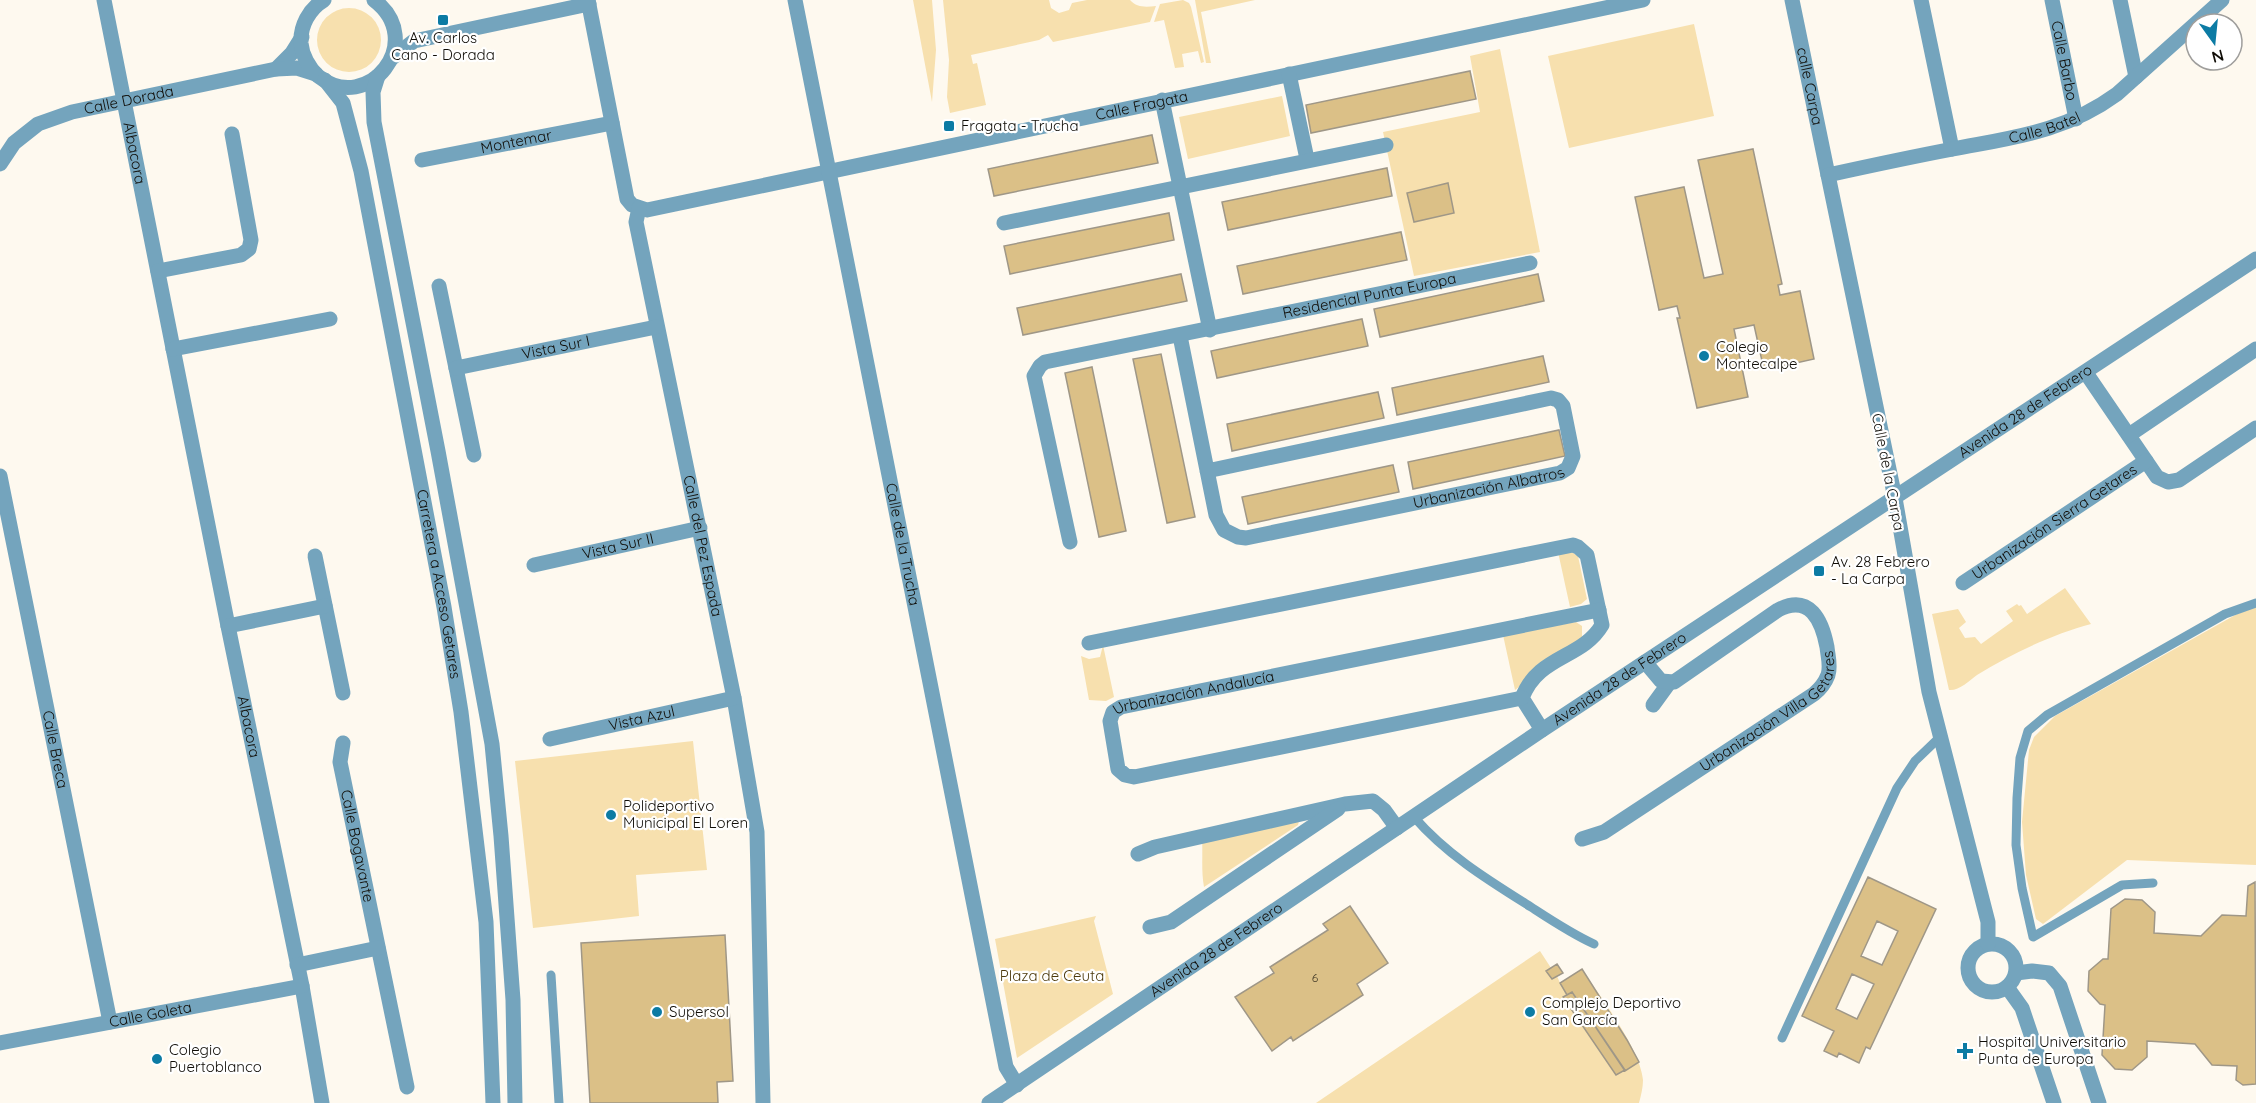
<svg xmlns="http://www.w3.org/2000/svg" width="2256" height="1103" font-family="Quicksand,sans-serif">
	<rect width="100%" height="100%" fill="#fef9ef"/>
	<path fill="#f7e0ae" d="M913,0H932L936,50L932,102Z
		M943,0H1049L1051,8L1059,13L1069,10L1072,3L1087,0H1130C1137,8 1146,7 1156,6L1150,22L1053,42L1048,35L1039,40L971,55L973,64L977,63L986,105L950,113L947,97L949,60Z
		M1183,0L1189,3L1191,7L1204,62L1201,63L1198,51L1182,54L1184,67L1175,68L1164,20L1154,22L1160,4Z
		M1195,0H1255L1201,12L1211,63H1206Z
		M317 40a32 32 0 1 1 64 0a32 32 0 1 1-64 0Z
		M1694,24L1714,116L1569,148L1548,56Z
		M1500,49L1540,252L1414,276L1383,132L1480,112L1470,56Z
		M1282,96L1290,136L1188,159L1179,117Z
		M1568,550L1578,556L1587,599L1581,604L1570,607L1558,552Z
		M2065,588L2091,624C2053,634 2011,654 1977,675C1969,681 1959,691 1949,690L1932,614L1958,609L1966,622L1959,628L1965,638L1975,637L1981,644L2013,621L2006,611L2017,604L2019,606L2021,605L2027,614Z
		M2256,607V865L2127,860L2043,924L2036,919L2026,875L2022,822L2029,750L2034,737L2055,716L2237,614Z
		M1576,622L1582,626V638L1515,690L1503,635Z
		M1103,645L1114,697L1106,701L1089,700L1081,656L1089,659L1100,657Z
		M693,741L707,870L636,875L639,916L533,928L515,761Z
		M1299,821L1298,825L1204,887C1201,871 1203,855 1202,839Z
		M1096,916L1094,921L1113,994L1017,1058L995,939Z
		M1540,951L1551,968L1557,964L1563,973L1557,976L1560,983L1582,969C1600,997 1640,1048 1643,1080C1643,1088 1641,1095 1639,1103H1316Z"/>
	<path fill="#dbc087" stroke="#9f9787" stroke-width="1.5" fill-rule="evenodd" d="M1470,71L1476,99L1311,133L1306,105Z
		M1152,135L1158,163L994,196L988,169Z
		M1753,149L1782,284L1778,285L1780,295L1800,291L1814,359L1764,370L1754,325L1734,329L1748,397L1697,408L1677,318H1680L1677,306L1659,310L1635,197L1684,187L1704,278L1723,274L1698,160Z
		M1387,168L1392,196L1228,230L1222,202Z
		M1448,183L1454,213L1414,222L1407,193Z
		M1169,213L1174,240L1010,274L1004,246Z
		M1401,232L1407,260L1243,294L1237,266Z
		M1181,274L1187,301L1023,335L1017,308Z
		M1538,274L1544,301L1380,337L1374,309Z
		M1362,319L1368,346L1217,378L1211,351Z
		M1161,354L1195,517L1167,523L1133,359Z
		M1543,356L1549,382L1397,415L1392,388Z
		M1092,367L1126,531L1099,537L1065,373Z
		M1378,392L1384,418L1232,451L1227,424Z
		M1559,430L1565,456L1413,489L1408,462Z
		M1393,465L1399,492L1248,524L1242,497Z
		M1868,877L1936,909L1870,1049L1866,1047L1859,1063L1839,1053L1837,1057L1824,1051L1834,1031L1802,1016ZM1877,921L1898,931L1882,965L1861,956ZM1852,974L1874,984L1857,1019L1836,1009Z
		M2255,882L2256,1084L2243,1085L2236,1080L2237,1066L2212,1065L2195,1044L2147,1041V1057L2132,1070L2115,1069L2102,1055L2105,1005L2100,1004L2088,991L2089,971L2103,959H2108L2111,909L2125,899L2142,900L2155,912L2154,933L2201,936L2222,915L2246,916L2248,886Z
		M1350,906L1388,963L1357,984L1363,995L1293,1041L1291,1037L1272,1051L1235,997L1274,973L1270,967L1328,930L1323,924Z
		M725,935L733,1081L717,1082L718,1103H590L581,943Z
		M1557,964L1563,973L1552,979L1546,971Z
		M1582,969L1627,1040L1639,1062L1625,1071L1572,992L1567,995L1560,983Z
		M1572,992L1625,1070L1616,1075L1563,997Z"/>
	<g fill="none" stroke-linecap="round" stroke-linejoin="round">
		<path stroke="#74a4bd" stroke-width="9" d="M1414,817C1447,855 1488,880 1531,907C1551,920 1572,934 1594,944
			M2153,883L2122,885L2033,937L2022,888L2016,845L2017,798L2020,758L2028,731L2047,715L2225,614L2256,603
			M551,975L559,1103
			M1782,1038L1897,788L1915,761L1940,737"/>
		<g stroke="#74a4bd" stroke-width="15">
			<path id="s1" d="M104,0L228,626L302,986L322,1103"/>
			<path id="s2" d="M588,0L627,199L632,205L647,210L1643,0"/>
			<path id="s3" d="M795,0L1006,1067L1017,1085"/>
			<path id="s4" d="M1792,0L1828,175"/>
			<path d="M1921,0L1952,149"/>
			<path id="s5" d="M2052,0L2076,119"/>
			<path d="M2120,0L2136,77"/>
			<path d="M392,58L414,41L589,4"/>
			<path d="M276,69L292,53L302,37"/>
			<path d="M1289,74L1307,159"/>
			<path d="M1162,100L1210,330"/>
			<path id="s6" d="M422,160L612,123"/>
			<path id="s7" d="M0,164L14,143L38,124L72,112L276,69L297,68L316,74"/>
			<path id="s8" d="M639,208L636,222L734,698L757,832L763,1103"/>
			<path d="M1004,223L1386,145"/>
			<path d="M158,271L241,255L249,249L251,240L232,134"/>
			<path d="M439,286L474,455"/>
			<path id="s9" d="M1180,336L1216,515L1224,530L1238,537L1246,538L1560,473L1568,468L1573,456L1563,406L1558,400L1551,398L1207,471"/>
			<path d="M173,349L330,319"/>
			<path id="s10" d="M456,368L656,327"/>
			<path d="M2086,373L2157,477L2168,482L2179,480L2256,428"/>
			<path d="M2129,435L2256,349"/>
			<path id="s11" d="M0,476L110,1022"/>
			<path id="s12" d="M1070,542L1034,376L1040,366L1045,362L1530,263"/>
			<path d="M315,556L343,693"/>
			<path id="s13" d="M534,565L700,528"/>
			<path id="s14" d="M1963,583L2146,461"/>
			<path d="M228,626L325,606"/>
			<path d="M1089,643L1573,545L1578,547L1587,555L1602,625C1582,659 1538,655 1522,698L1542,730"/>
			<path id="s15" d="M1522,698L1134,777L1125,775L1118,769L1110,721L1113,712L1121,707L1599,610"/>
			<path d="M1653,705L1669,683"/>
			<path id="s16" d="M550,739L734,698"/>
			<path id="s17" d="M343,743L340,762L407,1087"/>
			<path id="s18" d="M1582,839L1604,832L1814,694C1820,689 1825,683 1828,675C1831,666 1828,657 1827,647C1822,621 1810,593 1778,610L1674,682L1661,681L1645,662"/>
			<path d="M1138,854L1155,847L1345,804L1373,801L1384,810L1397,828"/>
			<path d="M1150,927L1171,922L1338,809"/>
			<path d="M297,965L378,948"/>
			<path d="M2016,973L2032,971L2049,973L2060,986L2099,1103"/>
			<path id="s19" d="M0,1043L302,986"/>
		</g>
		<g stroke="#74a4bd" stroke-width="15">
			<path d="M324,0C309,9 300,26 301,43C302,55 309,68 318,76C368,116 428,41 374,0"/>
			<path d="M378,76L373,92L374,122L438,451L492,744L501,836L513,1000L515,1103"/>
			<path id="s20" d="M325,80L343,103L361,171L444,607L461,712L486,922L493,1103"/>
			<circle cx="1992" cy="968" r="24"/>
			<path id="s21" d="M1988,944V922L1929,692L1895,498L1828,175C1869,166 1911,157 1953,149C2015,137 2065,132 2117,94L2222,0"/>
			<path d="M2007,987L2022,1008L2054,1103"/>
			<path id="s22" d="M989,1103L1542,730L2256,259"/>
		</g>
	</g>
	<g fill="#0c7ba4" stroke="#fff" stroke-width="2">
		<rect x="437" y="14" width="12" height="12" rx="3"/>
		<rect x="943" y="120" width="12" height="12" rx="3"/>
		<circle cx="1704" cy="356" r="6"/>
		<rect x="1813" y="565" width="12" height="12" rx="3"/>
		<circle cx="611" cy="815" r="6"/>
		<circle cx="657" cy="1012" r="6"/>
		<circle cx="1530" cy="1012" r="6"/>
		<path d="M1962 1042h6v6h6v6h-6v6h-6v-6h-6v-6h6z"/>
		<circle cx="157" cy="1059" r="6"/>
	</g>
	<g text-anchor="middle" stroke-width="4.5" stroke-linejoin="round" paint-order="stroke">
		<g font-size="12" fill="#433a27">
			<text x="1315" y="982">6</text>
		</g>
		<g font-size="15" fill="#100d07" stroke="#fff" text-anchor="start">
			<text x="443" y="43" text-anchor="middle">Av. Carlos<tspan x="443" dy="17">Cano - Dorada</tspan></text>
			<text x="961" y="131">Fragata - Trucha</text>
			<text x="1716" y="352">Colegio<tspan x="1716" dy="17">Montecalpe</tspan></text>
			<text x="1831" y="567">Av. 28 Febrero<tspan x="1831" dy="17">- La Carpa</tspan></text>
			<text x="623" y="811">Polideportivo<tspan x="623" dy="17">Municipal El Loren</tspan></text>
			<text x="1542" y="1008">Complejo Deportivo<tspan x="1542" dy="17">San García</tspan></text>
			<text x="669" y="1017">Supersol</text>
			<text x="1978" y="1047">Hospital Universitario<tspan x="1978" dy="17">Punta de Europa</tspan></text>
			<text x="169" y="1055">Colegio<tspan x="169" dy="17">Puertoblanco</tspan></text>
		</g>
		<g font-size="15" fill="#100d07" stroke="#fff">
			<text dy="5" stroke="none"><textPath href="#s5" startOffset="62">Calle Barbo</textPath></text>
			<text dy="5" stroke="none"><textPath href="#s4" startOffset="88">calle Carpa</textPath></text>
			<text dy="5" stroke="none"><textPath href="#s7" startOffset="150">Calle Dorada</textPath></text>
			<text dy="5" stroke="none"><textPath href="#s2" startOffset="732">Calle Fragata</textPath></text>
			<text dy="5" stroke="none"><textPath href="#s21" startOffset="1008">Calle Batel</textPath></text>
			<text dy="5" stroke="none"><textPath href="#s6" startOffset="96">Montemar</textPath></text>
			<text dy="5" stroke="none"><textPath href="#s1" startOffset="156">Albacora</textPath></text>
			<text dy="5" stroke="none"><textPath href="#s12" startOffset="519">Residencial Punta Europa</textPath></text>
			<text dy="5" stroke="none"><textPath href="#s10" startOffset="102">Vista Sur I</textPath></text>
			<text dy="5" stroke="none"><textPath href="#s22" startOffset="1246">Avenida 28 de Febrero</textPath></text>
			<text transform="translate(1888 472) rotate(79)" y="5">Calle de la Carpa</text>
			<text dy="5" stroke="none"><textPath href="#s9" startOffset="471">Urbanización Albatros</textPath></text>
			<text dy="5" stroke="none"><textPath href="#s14" startOffset="110">Urbanización Sierra Getares</textPath></text>
			<text dy="5" stroke="none"><textPath href="#s3" startOffset="555">Calle de la Trucha</textPath></text>
			<text dy="5" stroke="none"><textPath href="#s8" startOffset="345">Calle del Pez Espada</textPath></text>
			<text dy="5" stroke="none"><textPath href="#s13" startOffset="86">Vista Sur II</textPath></text>
			<text dy="5" stroke="none"><textPath href="#s20" startOffset="520">Carretera a Acceso Getares</textPath></text>
			<text dy="5" stroke="none"><textPath href="#s22" startOffset="760">Avenida 28 de Febrero</textPath></text>
			<text dy="5" stroke="none"><textPath href="#s15" startOffset="556">Urbanización Andalucía</textPath></text>
			<text dy="5" stroke="none"><textPath href="#s18" startOffset="231">Urbanización Villa Getares</textPath></text>
			<text dy="5" stroke="none"><textPath href="#s16" startOffset="94">Vista Azul</textPath></text>
			<text dy="5" stroke="none"><textPath href="#s1" startOffset="741">Albacora</textPath></text>
			<text dy="5" stroke="none"><textPath href="#s11" startOffset="279">Calle Breca</textPath></text>
			<text dy="5" stroke="none"><textPath href="#s17" startOffset="105">Calle Bogavante</textPath></text>
			<text dy="5" stroke="none"><textPath href="#s22" startOffset="274">Avenida 28 de Febrero</textPath></text>
			<text dy="5" stroke="none"><textPath href="#s19" startOffset="153">Calle Goleta</textPath></text>
		</g>
		<g font-size="15" fill="#4d3a0c" stroke="#fff">
			<text x="1052" y="981">Plaza de Ceuta</text>
		</g>
	</g>
	<g transform="translate(2214 42) rotate(165)"><circle r="28" fill="#ffffff" stroke="#9f9e9c" stroke-width="1.5"/>
	<path d="M0-4.5L10 22L0 15L-10 22Z" fill="#0c7ba4"/>
	<text y="-9" font-size="16" font-weight="bold" text-anchor="middle" fill="#100d07">N</text>
	</g>
</svg>
